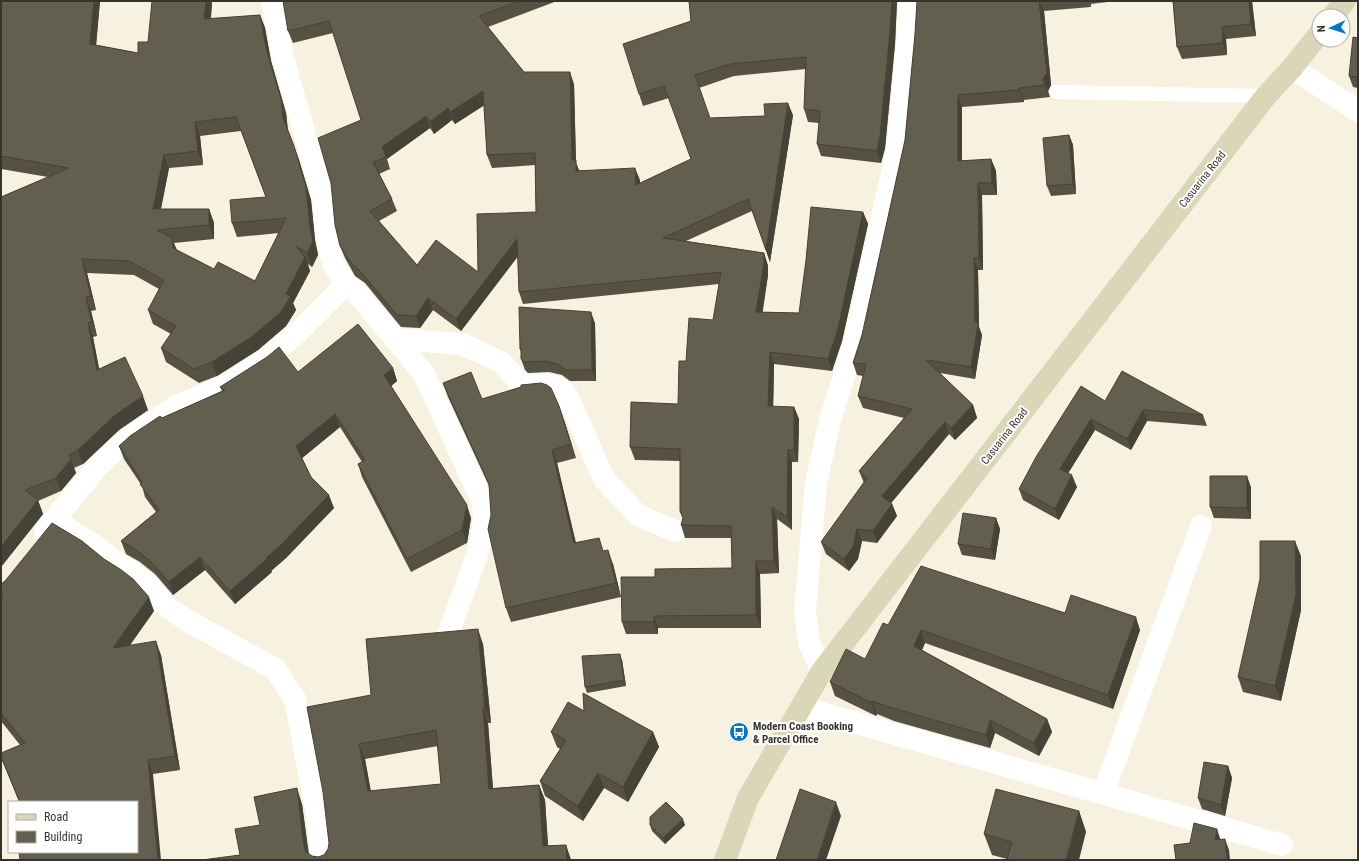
<svg xmlns="http://www.w3.org/2000/svg" width="1359" height="861" font-family="'Roboto Condensed',sans-serif">
	<rect width="100%" height="100%" fill="#f6f2df"/>
	<g fill="none" stroke-linecap="round" stroke-linejoin="round">
		<path stroke="#fff" stroke-width="14" d="M1056,92L1266,96"/>
		<path stroke="#fff" stroke-width="22" d="M272,1L283,58L323,198L327,239L333,263L346,284L355,291L424,374L483,503L484,518L482,535L475,561L448,634
			M1292,68L1358,111
			M394,339L462,344L501,362L523,386C540,385 555,380 567,395L604,479L638,515L675,531
			M54,520L94,545L117,563L132,572L147,584L168,608L188,621L275,669L295,699L316,809L322,860
			M45,531L98,466L127,439L176,406L223,387L265,360L297,333L346,284
			M822,671L809,643L805,611L816,483L830,420L854,344L897,150L907,45L909,1
			M801,707L1282,845
			M1103,794L1201,526"/>
		<path stroke="#dcd6b9" stroke-width="22" d="M1333,16L1345,1
			M725,860L748,798L822,671L1266,96L1292,68L1319,34"/>
	</g>
	<path fill="#555244" fill-rule="evenodd" d="M1,1H100L96,45L138,53L148,42L212,3L211,19L260,15L265,28L271,61L286,113L288,130L299,160L311,200L315,240L318,255L312,267L308,264L310,271L293,303L296,310L286,326L258,350L217,376L199,383L166,362L161,348L171,334L153,324L148,310L159,289L134,275L87,273L96,310L91,311L97,336L93,337L99,369L148,410L119,430L83,464L74,468L76,473L61,491L38,501L43,514L1,567V197L48,177L1,169ZM241,131L266,197L232,223L237,237L279,233L255,281L214,269L177,250L174,243L214,239V223L209,209H161L169,168L203,165L200,136Z
		M283,1H557L488,27L524,72L574,84L576,163L579,170L640,180V183L691,159L669,98L643,106L639,94L691,21L689,1H897L895,44L885,148L881,163L821,156L817,144L819,123L808,122L804,109L806,69L734,76L699,88L710,118L793,115L770,262L752,211L686,241L764,253L768,266V275L762,312L799,313L863,212L868,224L842,341L832,371L774,364L773,407H794L799,419L798,462H792V530L777,519L779,573L760,574L761,628H658V634H626L622,622L655,577L732,568V538H685L681,525L683,519L680,511V461L635,460L630,447L678,404L686,361L713,320L719,284L523,304L519,292L518,256L461,331L433,310L420,328L401,327L365,283L355,276L345,258L340,246L361,120L333,33L293,43L288,31ZM484,105L487,155L492,168L535,165L536,212L478,272L417,265L379,221L397,211L392,199L379,174L390,169L387,159L430,128L434,134L452,120L455,124Z
		M917,1H1116L1091,4V7L1044,11L1051,85L1048,91L1050,97L1024,100V102L962,107V161L991,159L996,171L997,195H982L983,270H978L979,327L982,335L975,379L940,373L973,405L977,418L955,440L949,434L891,503L892,504L897,516L877,543L862,541L858,559L849,571L826,554L821,542L864,483L859,471L904,418L863,408L858,396L863,376L857,375L853,363L862,335L905,140L915,34Z
		M1173,1H1259H1252L1256,36L1226,39L1227,55L1182,59L1177,47Z
		M1358,38V88L1353,87L1349,76Z
		M1069,135L1073,145L1076,194L1051,196L1047,186Z
		M595,323L596,381H570L562,375L549,372L528,373L525,370L521,359V352L520,349Z
		M393,368L397,381L391,386L471,518L467,543L411,572L362,477L358,464L362,462L340,427L302,458L311,477L334,508L286,558L271,571L272,572L235,604L205,570L173,595L155,574L140,562L126,554L121,541L156,512L145,497L142,486L124,459L119,446L162,418L222,391L220,387L298,372Z
		M443,383L482,399L521,387L564,420L576,458L557,463L576,543L603,551L613,564L621,597L511,622L506,608L491,515L490,488L448,397Z
		M1105,401L1203,415L1207,426L1147,421L1131,450L1095,430L1068,473L1077,487L1059,520L1023,500L1019,489Z
		M1251,487V519L1214,518L1210,507Z
		M996,518L1000,529L995,560L962,555L958,544Z
		M1301,556V610L1281,701L1243,692L1238,677Z
		M1,584L154,611L130,645L161,655L180,770L153,774L137,852V802H19L1,757L20,745L1,721Z
		M1065,613L1140,630L1113,709L925,643L922,650L1047,719L1052,732L1039,756L995,733L990,748L894,721L877,714L876,716L874,715L835,696L830,682L865,659L888,625Z
		M483,644L491,723H488L493,788L539,785L545,800L548,846L566,845L571,860H202L240,855L260,825L302,804L309,854L312,856L318,857L324,855L328,849L371,695ZM438,746L441,784L371,791L365,759Z
		M622,660L626,686L587,693L585,687Z
		M584,711L653,732L659,747L628,802L604,788L583,821L545,796L540,781L560,749L557,747L551,732Z
		M1228,766L1232,778L1225,816L1202,809L1198,798Z
		M1079,811L1086,832L1007,859L992,855L984,834Z
		M650,825H685L665,844L652,831Z"/>
	<path fill="#454237" d="M94,1H100L95,57L90,44Z
		M206,1H211L212,3L209,33L204,19Z
		M892,1H897L895,44L885,148L881,163L877,151Z
		M1039,1L1044,11L1051,85L1048,91L1050,97L1043,79Z
		M1249,1H1252L1256,36L1251,24Z
		M260,15L265,28L271,61L286,113L288,132L283,118L266,48Z
		M1222,27L1226,39L1227,55L1223,43Z
		M570,72L574,84L576,163L580,173V183L572,160Z
		M1019,88L1024,100V102L1019,90Z
		M483,91L488,103L455,124L450,112Z
		M958,95L962,107V173L958,161Z
		M788,103L793,115L770,262L766,250Z
		M448,108L452,120L434,134L430,122Z
		M426,116L430,128L387,159L382,147Z
		M195,122L200,136L203,165L198,151Z
		M1069,135L1073,145L1076,194L1073,184Z
		M294,146L299,160L311,200L315,240L318,255L312,267L307,253L310,227Z
		M164,155L169,168L158,223L153,209Z
		M991,159L996,171L997,195L992,183Z
		M635,168L640,180V197L636,185Z
		M978,183L982,195L983,270L979,258Z
		M209,209L214,223V239L209,225Z
		M863,212L868,224L842,341L832,371L828,359Z
		M172,238L177,252L173,248Z
		M517,239L522,251L461,331L456,319Z
		M764,253L768,266V275L761,324L756,312Z
		M305,257L310,271L293,303L296,310L286,326L258,350L217,376L212,362L286,294Z
		M974,258L978,270L979,327L982,335L975,379L971,367L975,322Z
		M82,259L87,273L96,310L91,296Z
		M86,297L91,311L97,336L92,322Z
		M428,298L433,310L420,328L416,316Z
		M591,312L595,323L596,381L592,370Z
		M88,323L93,337L102,384L97,370Z
		M770,352L774,364L773,418L768,406Z
		M393,368L397,381L389,388L384,375Z
		M143,396L148,410L119,430L83,464L78,450L114,416Z
		M973,405L977,418L955,440L951,428Z
		M559,406L564,420L576,458L571,444Z
		M794,407L799,419L798,462L794,450Z
		M1143,410L1147,421L1131,450L1127,439Z
		M335,414L340,427L301,459L296,446Z
		M1091,419L1095,430L1064,480L1060,469Z
		M945,422L949,434L886,509L882,496Z
		M552,450L557,463L579,557L574,543Z
		M788,450L792,462V530L787,517Z
		M71,459L76,473L61,491L56,478Z
		M1072,475L1077,487L1059,520L1055,509Z
		M1247,476L1251,487V519L1247,508Z
		M329,495L334,508L286,558L271,571L272,572L235,604L230,591L266,558Z
		M38,500L43,514L1,567V547Z
		M892,504L897,516L877,543L873,531Z
		M467,505L471,518L467,543L462,530Z
		M772,507L777,519L779,573L774,561Z
		M996,518L1000,529L995,560L991,549Z
		M857,529L862,541L858,559L849,571L844,559Z
		M1295,541L1301,556V610L1281,701L1275,686Z
		M608,550L613,564L621,597L616,583Z
		M200,557L205,570L173,595L169,582Z
		M756,561L760,574L761,628L756,615Z
		M149,597L154,611L118,662L113,648Z
		M654,616L658,628V634L654,622Z
		M1136,617L1140,630L1113,709L1108,695Z
		M478,629L483,644L491,723L485,708Z
		M921,630L925,643L918,659L914,646Z
		M156,641L161,655L180,770L175,756Z
		M620,654L622,660L626,686L624,680Z
		M872,701L877,714L876,716L871,702Z
		M483,708L488,723L494,804L489,789Z
		M1047,719L1052,732L1039,756L1034,743Z
		M990,720L995,733L990,748L986,735Z
		M653,732L659,747L628,802L623,787Z
		M359,744L365,759L373,806L368,791Z
		M148,760L153,774L161,860H158Z
		M1228,766L1232,778L1225,816L1221,805Z
		M598,773L604,788L583,821L578,806Z
		M539,785L545,800L549,860L543,846Z
		M297,788L302,804L309,860L304,846Z
		M836,802L841,816L826,860H817Z
		M1079,811L1086,832L1079,860H1066Z
		M683,819L685,825L665,844L663,838Z
		M1217,829L1221,841L1215,840Z
		M1225,839L1229,850L1230,860H1227Z
		M566,845L571,860H567Z"/>
	<path fill="#635f4f" stroke="#454237" fill-rule="evenodd" d="M1,1H94L90,44L138,53V42H148L152,1H206L204,19L260,15L266,48L281,99L283,118L294,146L306,187L310,227L313,241L307,253L296,246L305,257L286,294L291,296L281,312L253,336L212,362L194,369L161,348L176,326L148,310L164,280L129,261L82,259L91,296L86,297L92,322L88,323L97,370L125,357L143,396L114,416L78,450L69,455L71,459L56,478L25,490L38,500L1,547V197L69,168L1,156ZM236,117L266,197L230,200L232,223L286,218L255,281L218,262L214,269L173,248L172,238L157,230L209,225V209H153L164,155L198,151L195,122Z
		M283,1H520L479,16L524,72H570L572,160H576V171L635,168L636,185L691,159L664,86L639,94L623,44L691,21L689,1H892L890,32L880,136L877,151L817,144L820,111L804,109L806,57L730,64L695,75L710,118L765,116L764,104L788,103L766,250L748,199L663,238L764,253V263L756,312L799,313L806,260L811,207L863,212L838,329L828,359L770,352L768,406L794,407V450H788L787,517L772,507L774,561H756V615L654,616V622H622L621,577H655V569L732,568L731,526L681,525L683,518L680,511V449L630,447L631,402L678,404L679,361H686L689,318L713,320L721,272L519,292L517,239L456,319L428,298L416,316L397,315L360,271L351,263L340,246L335,225L331,183L318,138L361,120L329,21L288,31ZM483,91L487,155L535,153L536,212L477,214L478,272L436,240L417,265L370,211L392,199L373,162L386,157L382,147L426,116L430,122L448,108L450,112Z
		M917,1H1039L1047,73L1043,79L1045,85L1019,88V90L958,95V161L991,159L992,183H978L979,258H974L975,322L978,323L971,367L926,360L973,405L951,428L945,422L882,496L892,504L873,531L857,529L853,547L844,559L821,542L867,478L859,471L912,409L858,396L866,364L853,363L862,335L905,140L915,34Z
		M1173,1H1249L1251,24L1222,27L1223,43L1177,47Z
		M1353,37L1358,38V77L1349,76Z
		M1069,135L1073,184L1047,186L1043,138Z
		M519,307L591,312L592,370H566L558,364L545,361L524,362L521,359V349H520Z
		M358,324L393,368L384,375L467,505L462,530L407,559L358,464L365,460L335,414L296,446L311,477L329,495L281,545L266,558L267,559L230,591L200,557L169,582L150,561L135,549L121,541L159,510L140,484L142,482L119,446L130,436L160,416L162,418L225,390L220,387L267,357L279,347L298,372Z
		M1122,371L1203,415L1143,410L1127,439L1091,419L1060,469L1072,475L1055,509L1019,489L1036,457L1081,386L1105,401Z
		M471,372L482,399L521,387V385L541,383L547,385L551,388L559,406L571,444L552,450L574,543L599,538L603,551L608,550L616,583L506,608L488,529L491,515L489,484L443,383Z
		M1210,476H1247V508L1210,507Z
		M963,513L996,518L991,549L958,544Z
		M52,523L82,541L104,559L120,569L133,579L149,597L113,648L156,641L175,756L148,760L158,860H20L19,852H137V802H20L1,757V753L25,743L1,713V600L3,598L1,596V584L5,581Z
		M1260,541H1295L1296,595L1275,686L1238,677L1260,579Z
		M921,566L1065,613L1071,595L1136,617L1108,695L921,630L914,646L1047,719L1034,743L990,720L986,735L889,707L872,701L871,702H870L830,682L846,649L865,659L883,623L888,625Z
		M478,629L485,708H483L489,789L539,785L543,846L566,845L567,860H202L240,855L235,829L260,825L254,797L297,788L304,846L306,852L312,856L318,857L324,855L328,849L329,843L323,792L307,707L371,695L366,639ZM436,730L441,784L368,791L359,744Z
		M620,654L624,680L585,687L582,656Z
		M583,693L653,732L623,787L598,773L578,806L540,781L566,740L551,732L568,702L584,711Z
		M1204,762L1228,766L1221,805L1198,798Z
		M800,789L836,802L817,860H776Z
		M996,789L1079,811L1066,860H1007L1012,842L984,834Z
		M666,802L683,819L663,838L650,825V817Z
		M1194,823L1217,829L1215,840L1225,839L1227,860H1176L1174,845L1190,843Z"/>
	<defs>
		<symbol id="bus-disc" viewBox="-11 -11 22 22"><circle r="9.5" fill="#0079c2" stroke="#fff"/><path d="M-5-6H5V4H4V6H2V4H-2V6H-4V4H-5ZM-3.5-4V0h7V-4ZM-3.5 1.2v1.5H-2V1.2ZM2 1.2v1.5H3.5V1.2Z" fill="#fff"/></symbol>
	</defs>
	<g fill-rule="evenodd">
		<use href="#bus-disc" x="728" y="721" width="22" height="22"/>
	</g>
	<g text-anchor="middle" stroke-width="4" stroke-linejoin="round" paint-order="stroke">
		<g font-size="11" fill="#35342c" stroke="#fff">
			<text transform="translate(1202 179) rotate(-52)" y="4">Casuarina Road</text>
			<text transform="translate(1004 436) rotate(-52)" y="4">Casuarina Road</text>
		</g>
		<g font-size="11" font-weight="bold" fill="#35342c" stroke="#fff" text-anchor="start">
			<text x="753" y="730">Modern Coast Booking<tspan x="753" dy="13">&amp; Parcel Office</tspan></text>
		</g>
	</g>
	<rect width="1359" height="861" fill="none" stroke="#35342c" stroke-width="4"/>
	<rect x="8" y="801" width="130" height="52" fill="#ffffff" stroke="#aeaeab"/>
	<rect x="16" y="814" width="20" height="6" fill="#dcd6b9" stroke="#aeaeab"/>
	<text x="44" y="821" font-size="12" fill="#35342c">Road</text>
	<rect x="16" y="831" width="20" height="12" fill="#635f4f" stroke="#aeaeab"/>
	<text x="44" y="841" font-size="12" fill="#35342c">Building</text>
	<g transform="translate(1331 28) rotate(266)"><circle r="19" fill="#ffffff" stroke="#aeaeab"/>
	<path d="M0-3L7 15L0 10L-7 15Z" fill="#0079c2"/>
	<text y="-6" font-size="11" font-weight="bold" text-anchor="middle" fill="#35342c">N</text>
	</g>
</svg>
